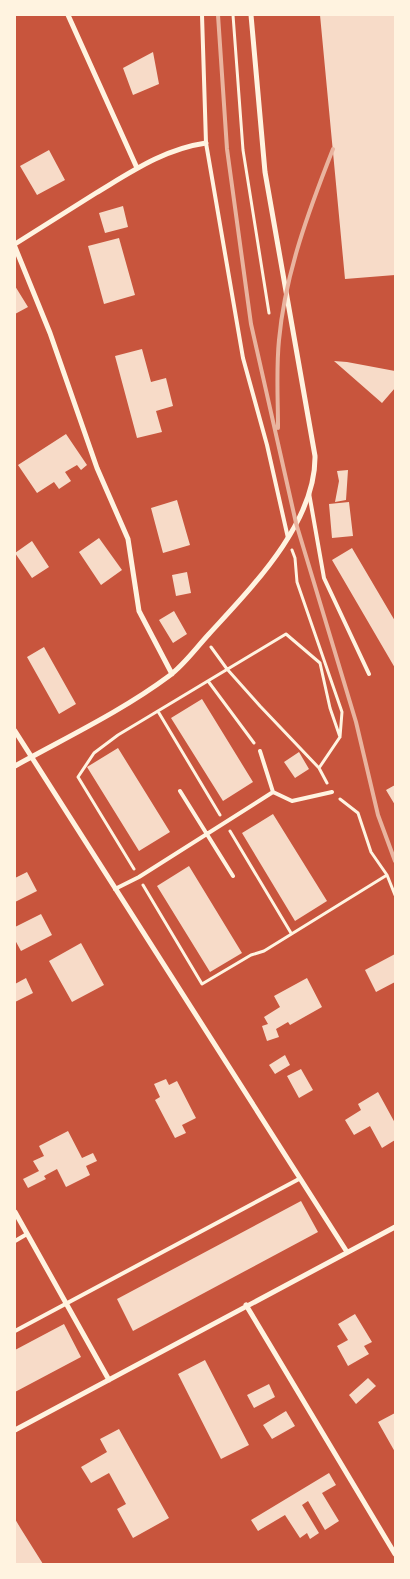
<svg xmlns="http://www.w3.org/2000/svg" width="410" height="1579" font-family="'Alegreya Sans',sans-serif">
	<rect width="100%" height="100%" fill="#c8553d"/>
	<path fill="#f7dbc8" d="M320,15H395V275L345,279Z
		M153,52L159,84L133,95L123,68Z
		M49,150L65,180L37,195L20,166Z
		M123,206L128,227L105,233L99,213Z
		M119,238L135,295L104,304L88,246Z
		M15,286L28,307L15,314Z
		M142,349L151,382L166,378L173,406L156,411L162,432L137,438L115,356Z
		M334,361L347,362L395,371V388L382,403Z
		M66,434L87,465L81,470L77,465L65,472L71,481L59,489L54,482L37,493L18,465Z
		M348,470L346,500L335,502L339,481L337,471Z
		M177,500L190,545L163,553L151,508Z
		M349,502L353,536L332,538L329,504Z
		M99,538L122,570L101,585L79,552Z
		M32,541L49,567L32,578L15,553Z
		M352,548L395,621V668L332,560Z
		M187,572L191,593L176,596L172,575Z
		M174,611L187,634L173,643L159,620Z
		M44,647L76,704L59,714L27,657Z
		M202,699L253,782L223,801L171,718Z
		M118,748L170,832L139,851L87,767Z
		M299,752L309,769L295,778L284,762Z
		M395,785V805L386,790Z
		M273,814L327,901L295,921L242,833Z
		M189,866L242,953L210,972L157,886Z
		M27,872L37,891L15,902V878Z
		M41,914L52,935L21,951L15,940V927Z
		M81,943L104,985L72,1002L49,961Z
		M395,954V982L376,992L365,970Z
		M26,978L33,993L15,1002V984Z
		M307,978L322,1007L290,1025L288,1022L276,1029L279,1037L267,1041L262,1026L268,1024L264,1017L280,1007L274,996Z
		M285,1055L290,1065L275,1074L269,1065Z
		M301,1069L313,1090L299,1098L287,1076Z
		M166,1079L169,1085L177,1081L196,1118L182,1125L186,1133L175,1138L155,1100L160,1097L154,1084Z
		M378,1092L395,1123V1140L382,1148L370,1126L354,1135L345,1120L361,1110L358,1104Z
		M68,1131L82,1158L93,1153L97,1161L86,1166L90,1175L66,1187L57,1169L44,1176L46,1179L28,1188L23,1179L39,1171L33,1161L44,1156L39,1146Z
		M301,1201L318,1232L133,1331L117,1299Z
		M355,1314L372,1342L364,1346L369,1354L348,1366L337,1346L348,1340L338,1324Z
		M64,1324L81,1357L15,1392V1350Z
		M205,1360L249,1445L221,1459L178,1374Z
		M368,1378L376,1386L356,1404L349,1395Z
		M269,1384L275,1397L254,1408L247,1395Z
		M286,1411L295,1426L272,1439L263,1425Z
		M395,1413V1452L378,1422Z
		M119,1429L169,1518L133,1538L117,1509L126,1504L109,1473L91,1483L81,1467L107,1452L100,1439Z
		M329,1473L336,1485L322,1493L339,1521L325,1530L308,1501L302,1505L319,1533L310,1539L307,1533L300,1538L285,1515L258,1531L251,1520Z
		M15,1519L21,1529L43,1564L15,1563Z"/>
	<g fill="none" stroke-linecap="round" stroke-linejoin="round">
		<path stroke="#fff3e0" stroke-width="3" d="M233,15L243,150L269,313
			M292,550L295,558L297,582L342,712L340,737L319,768L327,783
			M211,647L227,669L260,706L319,768
			M208,681L254,743
			M159,713L220,815
			M340,799L358,813L371,852L387,875L395,895
			M230,831L291,933
			M134,869L78,777L94,753L118,735L286,634L320,663L330,708L340,737
			M143,885L202,984L251,955L264,951L387,875"/>
		<path stroke="#fff3e0" stroke-width="4" d="M202,15L206,143L243,358L267,445L288,538
			M309,493L324,578L369,674
			M180,791L233,876
			M273,792L292,801L332,792
			M115,889L139,877L273,792L260,751
			M15,1241L27,1234
			M15,1331L299,1179"/>
		<path stroke="#fff3e0" stroke-width="5" d="M68,15L137,168
			M15,244C42,227 69,210 96,193C131,172 164,149 206,143
			M15,247L50,333L97,468L128,539L139,611L172,674
			M15,731L347,1252
			M15,766C67,737 122,711 169,676C184,665 196,648 209,634C251,588 316,523 315,456L265,172L251,15
			M15,1212L109,1380
			M246,1305L395,1554
			M15,1430L395,1227"/>
		<path stroke="#e9b49f" stroke-width="4" d="M218,15L227,149L251,324L296,523L356,722L378,815L395,861
			M278,428C278,399 276,369 279,340C285,274 309,210 333,149"/>
	</g>
	<rect width="410" height="1579" fill="none" stroke="#fff3e0" stroke-width="32"/>
</svg>
